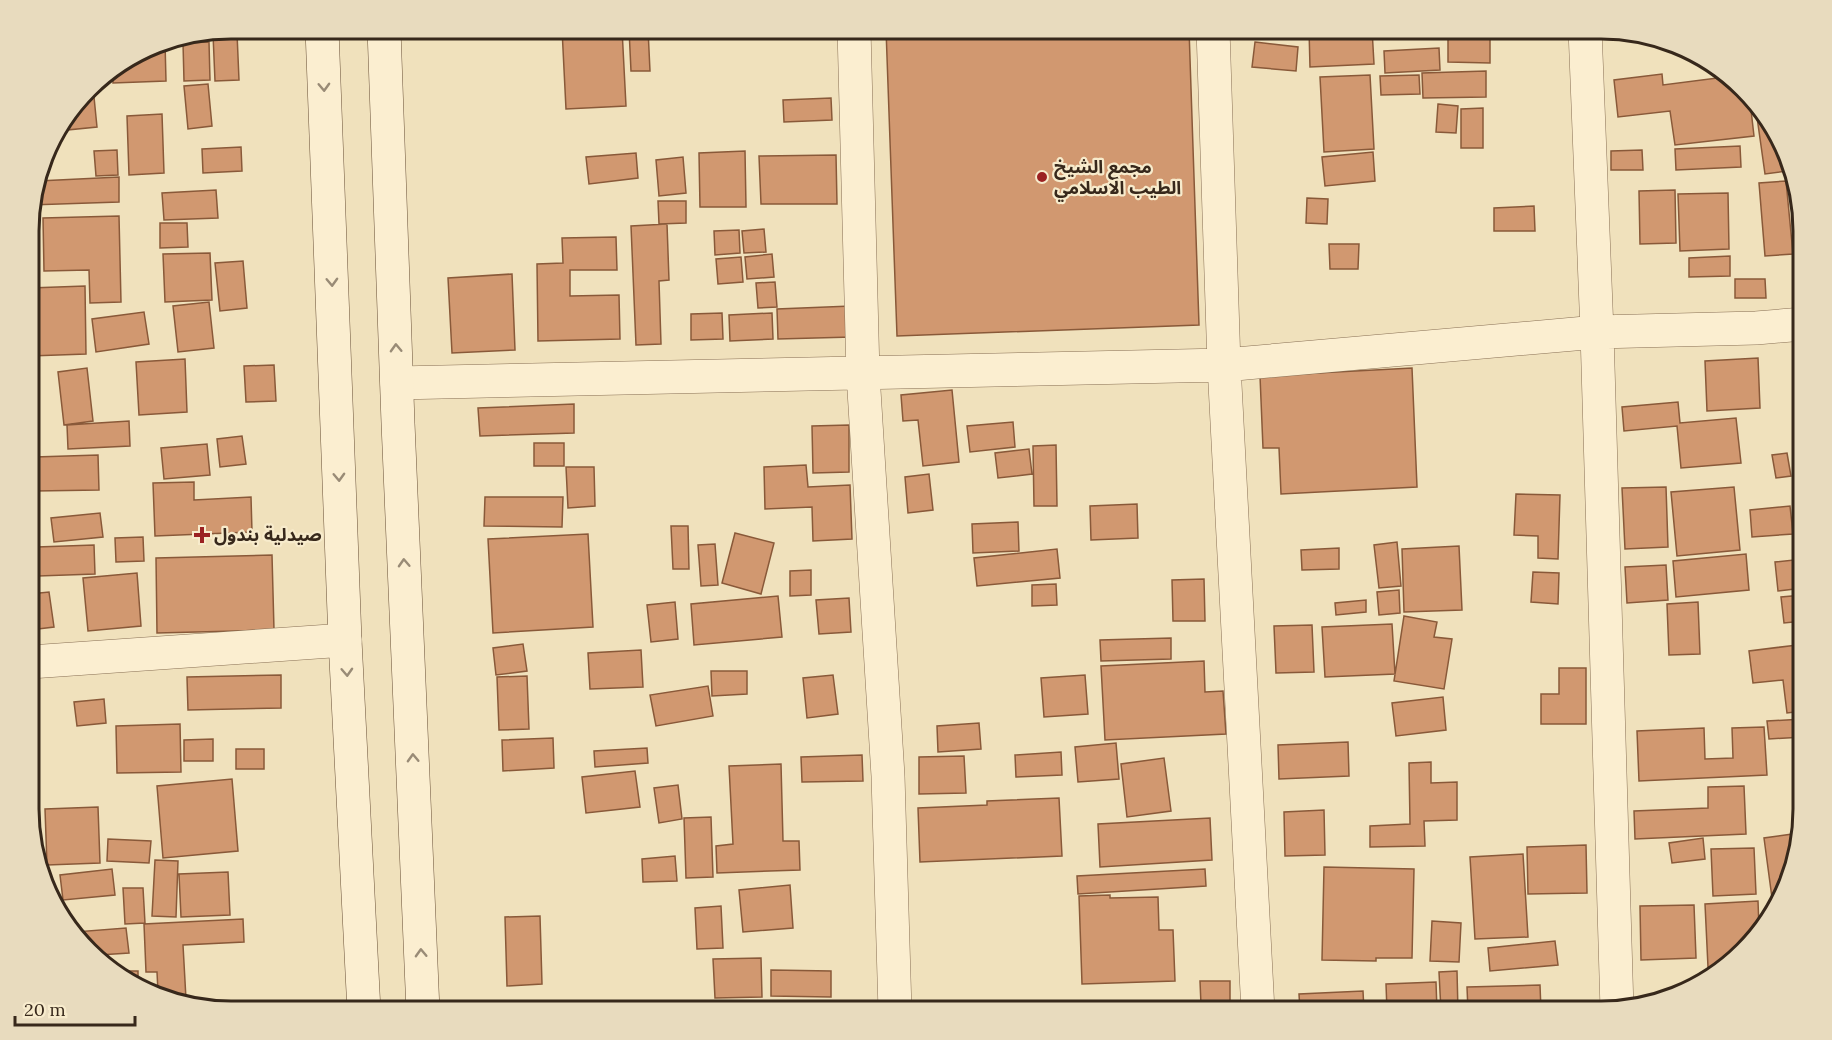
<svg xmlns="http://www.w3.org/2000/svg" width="1832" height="1040" font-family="Lora,'Noto Sans Arabic',serif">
	<rect width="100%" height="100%" fill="#f0e1bc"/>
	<path fill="#d19870" stroke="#895939" stroke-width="1.5" d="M562,29H622L626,106L566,109Z
		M629,29H648L650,71H631Z
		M886,29H1189L1199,325L897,336Z
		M1309,29H1372L1374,64L1310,67Z
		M1448,30H1490V63L1448,62Z
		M237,33L239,80L215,81L213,34Z
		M165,42L166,81L113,83V69L154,44Z
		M209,42L210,80L184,81L183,43Z
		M1255,42L1298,47L1296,71L1252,67Z
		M1439,48L1440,70L1385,73L1384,51Z
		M1486,71V97L1423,98L1422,73Z
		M1662,74L1663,85L1725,77L1750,101L1754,136L1675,145L1670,111L1618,117L1614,80Z
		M1370,75L1374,149L1324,152L1320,77Z
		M1419,75L1420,94L1381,95L1380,76Z
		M208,84L212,126L188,129L184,86Z
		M94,97L97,127L57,131L83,98Z
		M831,98L832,120L784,122L783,100Z
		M1438,104L1458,106L1456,133L1436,132Z
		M1483,108V148H1461V109Z
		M1759,109L1769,119L1787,171L1765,174L1756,110Z
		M162,114L164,173L129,175L127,116Z
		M1740,146L1741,167L1676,170L1675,149Z
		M241,147L242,171L203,173L202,149Z
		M117,150L118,175L96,176L94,151Z
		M1642,150L1643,170H1611V151Z
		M745,151L746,207H700L699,153Z
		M1373,152L1375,181L1325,186L1322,157Z
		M636,153L638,178L589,184L586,157Z
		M836,155L837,204H761L759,156Z
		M683,157L686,193L659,196L656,160Z
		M119,177V202L30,205L38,181Z
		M1786,181L1793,254L1765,256L1759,183Z
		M216,190L218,218L164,220L162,193Z
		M1675,190L1676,243L1640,244L1639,191Z
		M1728,193L1729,249L1680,251L1678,194Z
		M1307,198L1328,199L1327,224L1306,223Z
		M658,201H686V223L659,224Z
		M1798,203L1803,218V297H1802Z
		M1534,206L1535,231H1494V208Z
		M119,216L121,302L90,303L89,270L44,271L43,218Z
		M160,223H187L188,247L160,248Z
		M667,224L669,280L659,281L661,344L636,345L631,226Z
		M764,229L766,252L744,253L742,231Z
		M739,230L740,253L715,255L714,231Z
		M616,237L617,270H570V296L619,295L620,339L538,341L537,264L563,263L562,238Z
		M1329,244H1359L1358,269H1330Z
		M210,253L212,300L165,302L163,254Z
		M772,254L774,277L747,279L745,257Z
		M1730,256V276L1689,277V258Z
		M741,257L743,282L718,284L716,259Z
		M243,261L247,308L220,311L215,263Z
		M512,274L515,350L452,353L448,278Z
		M1735,279H1765L1766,298H1735Z
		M775,282L777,307L758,308L756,283Z
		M85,286L86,354L30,356V288Z
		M209,302L214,348L178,352L173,306Z
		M851,306L852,337L778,339L777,309Z
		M144,312L149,344L96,352L92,319Z
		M722,313L723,339L691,340V314Z
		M772,313L773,339L730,341L729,315Z
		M1758,358L1760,408L1707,411L1705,361Z
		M185,359L187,412L139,415L136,362Z
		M1803,359V441L1796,360Z
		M274,365L276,401L246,402L244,366Z
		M87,368L93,421L64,425L58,372Z
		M1412,368L1417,487L1281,494L1279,448H1263L1260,376Z
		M952,390L959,462L923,466L918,420L903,421L901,395Z
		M1678,402L1680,423L1736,418L1741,463L1681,468L1677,426L1624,431L1622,407Z
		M574,404V433L480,436L478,408Z
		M34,418L36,450L30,451V419Z
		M129,421L130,446L68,449L67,425Z
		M1013,422L1015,447L970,452L967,426Z
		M849,425V472L813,473L812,426Z
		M242,436L246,464L220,467L217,439Z
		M534,443H564V466H534Z
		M207,444L210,475L164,479L161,448Z
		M1056,445L1057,506H1034L1033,446Z
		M1029,449L1032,474L998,478L995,453Z
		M1787,453L1791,476L1776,478L1772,455Z
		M98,455L99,490L35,491V457Z
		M806,465L808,487L850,485L852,539L813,541L812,507L765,509L764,467Z
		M566,467H594L595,506L568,508Z
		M929,474L933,510L908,513L905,477Z
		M194,482V500L251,497L252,532L155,536L153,483Z
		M1666,487L1668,547L1625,549L1622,488Z
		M1734,487L1740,550L1677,556L1671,492Z
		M1516,494L1560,495L1558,559L1538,558V536L1514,535Z
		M485,497H563L562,527L484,526Z
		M1137,504L1138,538L1091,540L1090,506Z
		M1790,506L1793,534L1752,537L1750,510Z
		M100,513L103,537L54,542L51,518Z
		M1018,522L1019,551L973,553L972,524Z
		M671,526H688L689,569H673Z
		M735,533L774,543L761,594L722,583Z
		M588,534L593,627L493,633L488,539Z
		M143,537L144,561L116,562L115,538Z
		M1397,542L1401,586L1379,588L1374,545Z
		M715,544L718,585L701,586L698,545Z
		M94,545L95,574L38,576L37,547Z
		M1459,546L1462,610L1404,612L1402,549Z
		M1339,548V569L1302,570L1301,550Z
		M1057,549L1060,578L977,586L974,558Z
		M1746,554L1749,590L1676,597L1673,561Z
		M272,555L274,630L157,633L156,558Z
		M1803,559V588L1778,591L1775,562Z
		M1666,565L1668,600L1627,603L1625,567Z
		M811,570V595L790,596V571Z
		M1533,572L1559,573L1558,604L1531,602Z
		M137,573L141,626L88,631L83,578Z
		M1204,579L1205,621H1173L1172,580Z
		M1056,584L1057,605L1032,606V585Z
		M1399,590L1400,613L1379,615L1377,592Z
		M49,592L54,627L30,630V594Z
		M1803,595V621L1784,623L1781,597Z
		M778,596L782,637L694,645L691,604Z
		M849,598L851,632L819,634L816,600Z
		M1366,600V612L1336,615L1335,603Z
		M675,602L678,639L651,642L647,605Z
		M1698,602L1700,654L1669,655L1667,604Z
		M1404,616L1437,622L1434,637L1452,639L1444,689L1394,681Z
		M1392,624L1395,674L1325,677L1322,627Z
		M1312,625L1314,672L1276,673L1274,626Z
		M1171,638V659L1101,661L1100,640Z
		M523,644L527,671L496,675L493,648Z
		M1797,645L1803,711L1787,713L1783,680L1753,683L1749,651Z
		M641,650L643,687L590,689L588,653Z
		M1204,661L1205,692L1223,691L1226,734L1105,740L1101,666Z
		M1559,668H1586V724H1541V694H1559Z
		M711,671H747V694L712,696Z
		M281,675V708L188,710L187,677Z
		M833,675L838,714L807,718L803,678Z
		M1085,675L1088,714L1044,717L1041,678Z
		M527,676L529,729L499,730L497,677Z
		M708,686L713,716L656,726L650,695Z
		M1443,697L1446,730L1396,736L1392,703Z
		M104,699L106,723L77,726L74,702Z
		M1803,719V737L1769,739L1767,721Z
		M979,723L981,749L938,752L937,726Z
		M180,724L181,772L117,773L116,726Z
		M1764,727L1767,775L1639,781L1637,731L1704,728L1705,759L1733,758L1732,728Z
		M553,738L554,768L503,771L502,740Z
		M213,739V761H184V740Z
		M1348,742L1349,776L1279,779L1278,745Z
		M1116,743L1119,779L1078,782L1075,747Z
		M647,748L648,763L595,767L594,751Z
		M236,749H264V769H236Z
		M1061,752L1062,775L1016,777L1015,755Z
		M862,755L863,781L802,782L801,757Z
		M964,756L966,793L919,794V757Z
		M1164,758L1171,811L1127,817L1121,764Z
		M1431,762V783L1457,782V820L1424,821L1425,846L1370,847V826L1410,824L1409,763Z
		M781,764L783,841H799L800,870L717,873L716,846L733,844L729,766Z
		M635,771L640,807L586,813L582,777Z
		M232,779L238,851L163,858L157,786Z
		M678,785L682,819L659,823L654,788Z
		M1744,786L1746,834L1635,839L1634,811L1708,808V787Z
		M1059,798L1062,856L920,862L918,808L987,805V801Z
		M98,807L100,863L47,865L45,809Z
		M1324,810L1325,855L1285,856L1284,812Z
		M711,817L713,877L686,878L684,818Z
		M1210,818L1212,860L1100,867L1098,824Z
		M1800,833L1780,897L1772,898L1764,838Z
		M1703,838L1705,859L1672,863L1669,843Z
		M108,839L151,841L149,863L107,861Z
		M1586,845L1587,893L1528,894L1527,847Z
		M1754,848L1756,894L1713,896L1711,849Z
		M1523,854L1528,937L1475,939L1470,857Z
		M675,856L677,881L643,882L642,859Z
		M155,860L178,861L176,917L152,916Z
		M1324,867L1414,869L1412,958H1376V961L1322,960Z
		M112,869L115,895L63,900L60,875Z
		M1205,869L1206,886L1078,894L1077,876Z
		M228,872L230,915L181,917L179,874Z
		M790,885L793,928L743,932L739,890Z
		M123,888H143L145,923L125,924Z
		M1110,895V898L1158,897L1159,930H1173L1175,981L1082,984L1079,896Z
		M1758,901L1759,928L1724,966L1708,967L1705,904Z
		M1694,905L1696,958L1641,960L1640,906Z
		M721,906L723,948L697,949L695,908Z
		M540,916L542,984L507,986L505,917Z
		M243,919L244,942L183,945L186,999L158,992L157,972H146L144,924Z
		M1432,921L1461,923L1459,962L1430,961Z
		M126,928L129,953L99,955L74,932Z
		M1555,941L1558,965L1490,971L1488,948Z
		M761,958L762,997L715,998L713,959Z
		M771,970L831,971V997L771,996Z
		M116,971H138V987L130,984Z
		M1457,971L1458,1011H1441L1439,972Z
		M1200,981H1230V1005H1201Z
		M1436,982L1437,1011H1387L1386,984Z
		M1540,985L1541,1011H1468L1467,987Z
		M1363,991L1364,1011H1300L1299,994Z
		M779,1001L780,1011H690V1005Z
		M294,1003L295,1011H247L246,1008Z
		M679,1003V1011H644V1006Z
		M638,1005V1011H614L613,1006Z"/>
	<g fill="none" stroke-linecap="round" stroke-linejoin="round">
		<defs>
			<path id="minor" d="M854,29L863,374L888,776L895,1011
				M1213,29L1224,365L1258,1011
				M1585,29L1597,332L1617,1010
				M397,383L1224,365L1597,332L1756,328L1803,324
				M30,662L345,640"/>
			<path id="secondary" d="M322,29L345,640L364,1011
				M384,29L398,423L423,1011"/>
		</defs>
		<use href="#minor" stroke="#897055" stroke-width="34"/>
		<use href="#secondary" stroke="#6a5138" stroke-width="34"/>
		<use href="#minor" stroke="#fbeed0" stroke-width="33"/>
		<use href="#secondary" stroke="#fbeed0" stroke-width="33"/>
	</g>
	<defs><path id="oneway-chevron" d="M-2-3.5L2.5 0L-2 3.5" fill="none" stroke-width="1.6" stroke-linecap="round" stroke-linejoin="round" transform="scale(1.5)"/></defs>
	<g stroke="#998b76">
		<use href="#oneway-chevron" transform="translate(324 87) rotate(88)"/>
		<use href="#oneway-chevron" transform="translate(332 282) rotate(88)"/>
		<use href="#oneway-chevron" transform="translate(396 348) rotate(-92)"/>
		<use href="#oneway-chevron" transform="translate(339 477) rotate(88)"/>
		<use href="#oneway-chevron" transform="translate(404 563) rotate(-93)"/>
		<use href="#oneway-chevron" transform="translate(347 672) rotate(87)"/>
		<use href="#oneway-chevron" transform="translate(413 758) rotate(-92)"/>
		<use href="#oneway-chevron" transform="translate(421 953) rotate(-92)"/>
	</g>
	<g fill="#9b2122" stroke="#f7ebcc" stroke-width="2">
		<circle cx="1042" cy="177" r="6"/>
		<path d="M199 526h6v6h6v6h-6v6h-6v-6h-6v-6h6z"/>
	</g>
	<g text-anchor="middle" stroke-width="4.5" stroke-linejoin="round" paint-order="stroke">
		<g font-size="18" font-weight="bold" fill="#37281b" stroke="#f7ebcc" text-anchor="start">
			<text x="1054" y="173">مجمع الشيخ<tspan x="1054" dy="21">الطيب الاسلامي</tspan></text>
			<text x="214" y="541">صيدلية بندول</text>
		</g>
	</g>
	<path d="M0 0H1832V1040H0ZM231 39H1601A192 192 0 0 1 1793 231V809A192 192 0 0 1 1601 1001H231A192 192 0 0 1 39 809V231A192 192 0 0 1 231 39Z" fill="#e8dbbe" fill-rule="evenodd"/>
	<path fill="none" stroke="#37281b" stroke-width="3" d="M231 39H1601A192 192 0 0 1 1793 231V809A192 192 0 0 1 1601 1001H231A192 192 0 0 1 39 809V231A192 192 0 0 1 231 39Z"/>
	<path d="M15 1016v9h120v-9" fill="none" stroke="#37281b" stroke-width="3"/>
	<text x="24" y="1016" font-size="18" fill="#37281b" stroke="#f7ebcc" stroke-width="4.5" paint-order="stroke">20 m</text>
</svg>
